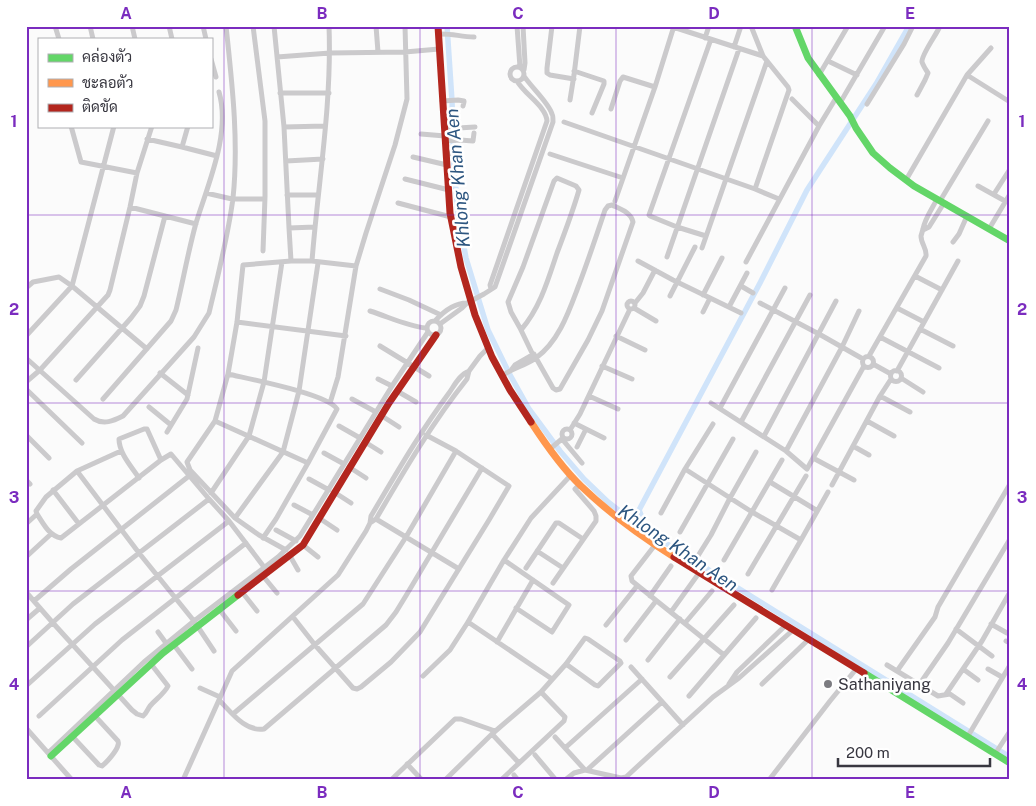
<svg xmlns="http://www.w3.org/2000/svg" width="1036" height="806" font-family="'Public Sans',Sarabun,sans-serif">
	<rect width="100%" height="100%" fill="#fbfbfb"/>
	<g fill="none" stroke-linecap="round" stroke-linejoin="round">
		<path stroke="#d0e4fa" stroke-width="5.5" d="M447,26L452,101L454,167L458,213L466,258L488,330L509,373L529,409L560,451L584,479L608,502L630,519L656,537L1010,757
			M646,532L645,525L639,510L760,283L807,190L876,84L909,26"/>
		<path stroke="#cbcacc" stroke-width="5" d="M55,26L59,39
			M90,26L93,39
			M132,26L135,39
			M169,26L172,39
			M203,26L206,39
			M253,26L265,121V197L263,251
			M274,26L284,127L289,228L291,261
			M376,26L378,52
			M517,26L520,67
			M523,26L525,63L524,70
			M552,26L547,68V73L550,75L574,79
			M670,26L763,56
			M751,26L763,56L788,87L789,90L755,189
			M438,34C451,33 461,37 474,37
			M705,38L709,26
			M734,47L741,26
			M277,57L330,53L405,52L439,49
			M211,59L216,77
			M828,61L857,75
			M510 74a7 7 0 1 1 14 0a7 7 0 1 1-14 0Z
			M574,71L604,81V84L592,113
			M819,75L848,26
			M967,75L1010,102
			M280,93H329
			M917,95L925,80L928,73C926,70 923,65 922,62C921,55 937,34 940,26
			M792,99L819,126
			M570,100L574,75L580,26
			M442,101L458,100L464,101V102L463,106
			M840,103L885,26
			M867,104L904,44L913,26
			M611,109L620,81L623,77L655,87
			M564,122L755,189L779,199
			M71,126L81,162L137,173
			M284,127L325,126
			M445,127L458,128L475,127
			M421,134L445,136
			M147,139L182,147L217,156
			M445,141L460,140L473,141L474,133
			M182,147L188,126
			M446,154L459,153
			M550,154L623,178
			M413,157L447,165
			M286,161L323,159
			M405,179L449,190
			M906,180L967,75L991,48
			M978,186L1005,201
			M206,193L232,199H265
			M994,194L1010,169
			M287,195H318
			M615,201L655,87L674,26
			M940,201L988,121
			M398,203L451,217
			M130,207L196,224
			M289,228L315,227
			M989,229L1010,194
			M923,230L929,227L944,203
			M706,236L677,227L650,216L649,215L711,39
			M953,242L959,234L967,216
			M702,248L767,61
			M667,257L739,49
			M312,261C318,183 332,105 329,26
			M638,261L673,280L741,313
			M746,262L819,126L836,98
			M915,276L942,290
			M741,286L753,293
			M26,288L33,282L59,277L72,286L147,349
			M380,289L409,300L441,315
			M491,289L490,285L547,121C546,106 525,95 517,81
			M703,295L722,258
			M670,296L695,247
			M627 305a4 4 0 1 1 8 0a4 4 0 1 1-8 0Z
			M635,303L643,293L655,270
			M760,303L819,334L863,359
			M729,307L747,273
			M634,308L656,321
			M897,308L924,322
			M370,311C389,317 407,326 426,328
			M703,312L710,298
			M427 328a7 7 0 1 1 14 0a7 7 0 1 1-14 0Z
			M435,321C443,312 455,303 467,303
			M237,322L346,336
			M440,324L462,308L467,303L484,294L495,287L553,122C553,121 553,115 552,114C549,103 531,87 524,76
			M920,329L953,346
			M521,330C540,308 548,280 557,253C565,232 573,211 579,190L576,186L557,178L554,181L523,267L508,302L511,312L520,328L533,355
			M26,336L72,286L114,126
			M616,336L645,350
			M880,337L939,368
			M380,346L429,376
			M869,356L926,256C927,248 921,244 921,236C921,236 923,229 923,229C925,218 932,209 937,199
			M862.5 362a5.5 5.5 0 1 1 11 0a5.5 5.5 0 1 1-11 0Z
			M26,358L94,419C104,425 113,421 123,416L194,337L209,313C218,275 228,237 233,198C239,141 232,83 226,26
			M873,364L891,374
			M602,366L632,379
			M512,369L515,365L534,354
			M890.5 376a5.5 5.5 0 1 1 11 0a5.5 5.5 0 1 1-11 0Z
			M897,371L958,261
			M160,373L188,395
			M228,374C249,379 328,394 337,409L308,463L276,519L263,538
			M502,376C512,368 525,366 536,358C558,342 568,314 577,290C587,264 596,237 605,210L608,206L612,205C620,209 631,212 633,222L602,311L588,340L560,389L556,390L553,388L536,358
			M901,378L923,392
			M378,379L392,386
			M76,380L131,318L140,306L144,296L165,216
			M26,382L40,370L108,295L110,290L130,207L137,173L152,126
			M26,389L82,443
			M397,391L416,402
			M589,396L618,409
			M880,396L910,412
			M103,399L171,321L176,310C183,281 188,252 196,223C208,184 231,133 219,92
			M352,399L376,412
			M330,403L338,377L356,266L366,233L395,145L407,99L405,26
			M711,403L786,451L807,469L864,366
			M149,407L171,425
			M720,408L785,288
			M382,416L399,427
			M215,421L308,463
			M867,421L894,436
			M741,422L810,295
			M574,423L604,438
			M339,426L360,438
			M562 434a5 5 0 1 1 10 0a5 5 0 1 1-10 0Z
			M570,430L580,414L630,309
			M167,432L187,399L198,348
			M26,435L49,458
			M764,436L836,301
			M562,439L582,463
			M365,442L381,452
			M853,446L869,455
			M577,447L586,429
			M550,449L563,438
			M121,451L77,471L46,497L36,511L37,514C43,523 49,536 61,538L161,460L171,454L209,499L229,521L264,567
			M786,451L842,347L859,311
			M324,453L344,464
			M813,458L854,480
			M349,467L366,478
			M685,469L752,512L801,540L828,492
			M77,471L139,553L194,621L214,651
			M139,478C131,466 119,453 119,439L144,429H147L161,460
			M309,479L329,490
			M26,480L30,484
			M770,482L816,510
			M832,485L880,396L891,379
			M53,490L79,524
			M334,492L351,503
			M211,493L249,436L264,382L282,262
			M294,505L313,515
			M661,513L685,469L713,424
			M235,518L283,452L299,391L318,263
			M319,518L337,530
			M376,519L459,569
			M370,523L376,519C404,471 432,423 467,379L469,371L480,356L488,348
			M26,524L37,514
			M276,530L296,541
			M680,532L733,439
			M303,545L318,557
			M655,545L631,576L632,581L724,655
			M286,550L259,535L235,518L190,470L187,462L215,421L228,374L237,322L243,265L291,261H312L356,266
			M537,551L563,568
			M290,556L298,570
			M26,557L51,534
			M504,560L569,605L552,632L516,608
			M724,560L782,460
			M691,567L711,535L730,498L756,452
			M526,568L556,523H559L583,539
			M748,574L806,476
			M263,576L277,593
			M553,583L596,521V516L594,511L575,489L580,484
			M772,590L801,540
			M26,592L53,623L132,710L137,714L143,716C147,713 147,710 150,706C156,699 164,694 168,686L151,664
			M242,592L257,611
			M650,596L671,566
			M34,601L71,569L189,476
			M219,609L236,631
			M671,612L699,573
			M293,617L315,645L353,688L357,689L361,687L391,662L420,632L489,520L509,486L456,451L426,435
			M26,620L40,608
			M468,622L552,679
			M685,623L712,591
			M991,624L1007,633
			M606,625L637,586
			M956,629L992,656
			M158,632L166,643
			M626,640L656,601
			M1006,641L1010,643
			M497,642L533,580
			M174,645L192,669
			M26,647L73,604L209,499
			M648,660L680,619
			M887,665L938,696L950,694L963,703
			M631,667L683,725
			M963,669L978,680
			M988,669L1002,677
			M897,671L935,617L938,607L1010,484
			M423,676L450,650L468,622L504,560L531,518L571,475
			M670,677L734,605
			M729,684L737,672L786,625
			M762,684L809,639
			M919,685L948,643L1010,539
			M26,686L95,624L229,521
			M200,688L220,697
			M946,694L982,641L1010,592
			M689,696L756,618
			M219,700C231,712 245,732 264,729L386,625L396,612L407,594L482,468
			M233,714L363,604L406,537L456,451
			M39,716L122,640L246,543
			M26,728L72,780
			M492,734L519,763
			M71,735L99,765L102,766C106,763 117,751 118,745C119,744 118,742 118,741L95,716
			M968,736L1010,665
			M555,737L585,770
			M565,748L642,679
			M48,753L144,662L194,621L278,557L300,536L392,386L428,332
			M995,754L1010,731
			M535,755L556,780
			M407,764L422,780
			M587,770L662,702
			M514,775L518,780
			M183,780L232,671L338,575L366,531L370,523L371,516C396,474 420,432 449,393C454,386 460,374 469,371
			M391,780L455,719H461L495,731
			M445,780L492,734L541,692L566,664L585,638L588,639L620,661L621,663L598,686L595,685L566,664
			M501,780L564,721L565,717L541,692
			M565,780L574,773L585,770L621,778L626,777L713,697L739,678L793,630
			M769,780L830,701L857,668"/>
		<path stroke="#63d668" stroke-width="7" d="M795,26L808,58L850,116L856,128L873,153L890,168L914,186L1010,241
			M864,673L1010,763
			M51,756L163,653L238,595"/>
		<path stroke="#ff974d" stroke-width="7" d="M531,422C546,445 562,468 581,486C609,513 642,537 674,557"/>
		<path stroke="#b3261e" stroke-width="7" d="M438,26L450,213L461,267L475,315L492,357L510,390L531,422
			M674,557L864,673
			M238,595L303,545L389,403L436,335"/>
	</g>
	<path fill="none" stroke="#7b2cbf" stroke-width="1" stroke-opacity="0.55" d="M224,26V780M420,26V780M616,26V780M812,26V780M26,215H1010M26,403H1010M26,591H1010"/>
	<circle fill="#7c7c81" stroke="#fff" stroke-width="2" cx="828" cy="684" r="5"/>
	<g text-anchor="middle" stroke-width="5" stroke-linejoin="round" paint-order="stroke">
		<g font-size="16" fill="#383740" stroke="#fff" text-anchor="start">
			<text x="838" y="690">Sathaniyang</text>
		</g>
		<g font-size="18" font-style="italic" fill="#2d5680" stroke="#fff">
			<text transform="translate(458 178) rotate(-95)" y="6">Khlong Khan Aen</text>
			<text transform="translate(678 548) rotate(34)" y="6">Khlong Khan Aen</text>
		</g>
	</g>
	<rect width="1036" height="806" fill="none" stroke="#ffffff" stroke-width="55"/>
	<rect x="38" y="38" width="175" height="90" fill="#ffffff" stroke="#afafb3"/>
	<rect x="48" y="54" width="25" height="8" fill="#63d668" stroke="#afafb3"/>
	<text x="82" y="62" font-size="15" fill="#383740">คล่องตัว</text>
	<rect x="48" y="79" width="25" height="8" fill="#ff974d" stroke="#afafb3"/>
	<text x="82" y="88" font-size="15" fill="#383740">ชะลอตัว</text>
	<rect x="48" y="104" width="25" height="8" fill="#b3261e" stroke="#afafb3"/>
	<text x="82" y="112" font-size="15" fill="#383740">ติดขัด</text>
	<path d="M838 758v8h152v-8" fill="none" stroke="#383740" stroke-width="2.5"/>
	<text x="846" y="758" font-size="15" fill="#383740" stroke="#ffffff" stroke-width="4" paint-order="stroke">200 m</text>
	<rect x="28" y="28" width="980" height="750" fill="none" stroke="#7b2cbf" stroke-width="2"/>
	<g font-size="16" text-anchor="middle" font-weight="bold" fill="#7b2cbf">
		<text x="126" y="19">A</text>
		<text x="322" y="19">B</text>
		<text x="518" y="19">C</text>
		<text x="714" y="19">D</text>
		<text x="910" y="19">E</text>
		<text x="14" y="127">1</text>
		<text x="1022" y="127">1</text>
		<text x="14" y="315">2</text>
		<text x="1022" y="315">2</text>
		<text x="14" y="503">3</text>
		<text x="1022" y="503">3</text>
		<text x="14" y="690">4</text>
		<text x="1022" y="690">4</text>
		<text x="126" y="798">A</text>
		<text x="322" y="798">B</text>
		<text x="518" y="798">C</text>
		<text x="714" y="798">D</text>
		<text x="910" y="798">E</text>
	</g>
</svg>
